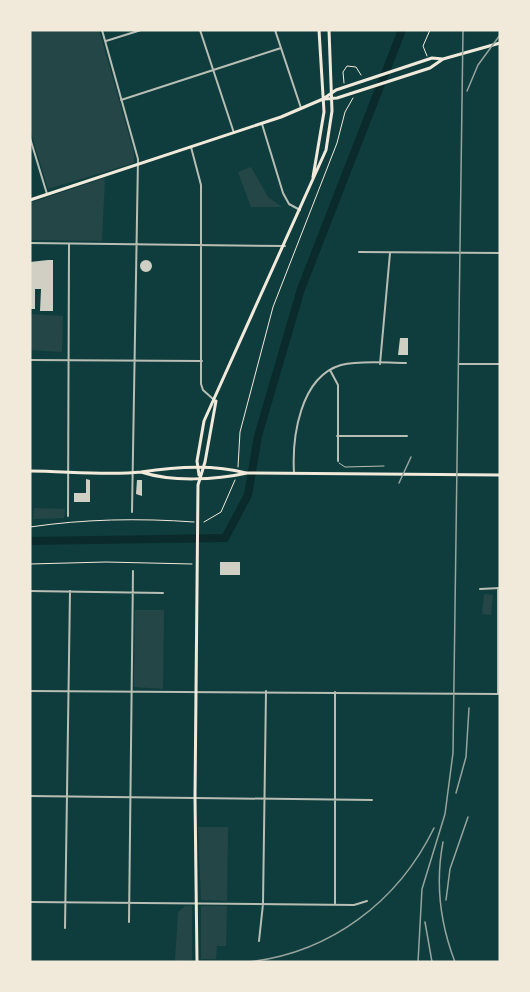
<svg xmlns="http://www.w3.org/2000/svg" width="530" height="992" font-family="Overpass,sans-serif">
	<rect width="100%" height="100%" fill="#0f3d3e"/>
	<path fill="#244646" d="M30,30H99L134,153V163L48,189L30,129Z
		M251,167L268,197L282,207H251L238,172Z
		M105,178L102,241L30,240V203Z
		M30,314L63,316L62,352L30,350Z
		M34,508L65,509L64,518L33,519Z
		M484,594L493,595L491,615L482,614Z
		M135,610H164L163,689L134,687Z
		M198,827H228L227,901L201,900Z
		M185,906H192V960L175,961L178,912Z
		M201,906H227L226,946H217L216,959H201Z"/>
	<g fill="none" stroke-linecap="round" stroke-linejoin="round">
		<path stroke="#0a2a2b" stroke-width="8" d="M30,541L225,538L248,495L258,436L301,289L402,30"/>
	</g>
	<path fill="#cfcfc3" d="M48,260H53V311H40L41,289H35V309H30V262Z
		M140 266a6 6 0 1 1 12 0a6 6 0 1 1-12 0Z
		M400,338H408V355H398Z
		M86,479L90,480V502H74V493H86Z
		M137,480H142V496L136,494Z
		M220,562H240V575H220Z"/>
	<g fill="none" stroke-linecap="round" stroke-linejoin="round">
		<path stroke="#f1e9da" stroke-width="1" d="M427,56L423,46L430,30
			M344,83L343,72L347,66L356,67L361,75
			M238,467L240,432L273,307L337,143L345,112L353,98
			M204,522L221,512L235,480
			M30,527C84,519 139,518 194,522
			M30,564L106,562L192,564"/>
		<path stroke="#b8beb3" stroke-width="1" d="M339,463L345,467L384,466"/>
		<path stroke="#b8beb3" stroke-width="2" d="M102,30L138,159L132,512
			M200,30L234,133
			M275,30L301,108
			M106,41L141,30
			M121,100L281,48
			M262,124L283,193L289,204L300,210
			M191,147L201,185V384L203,390L213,399
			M30,243L285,246
			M359,252L500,253
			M30,360L202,361
			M380,364L390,253
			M459,364H500
			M330,370L338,385V461
			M337,436H407
			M294,473C292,437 300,377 341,365C361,360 386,363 406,363
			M68,516L69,244
			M480,589L500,588
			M30,591L163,593
			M498,693V588
			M30,796L372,800
			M30,902L354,905L367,901
			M335,904V692
			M129,922L133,571
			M65,928L70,591
			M259,941L263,904L266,691"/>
		<path stroke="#b8beb3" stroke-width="2" d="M30,138L47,194
			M30,691L500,694"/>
		<path stroke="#f1e9da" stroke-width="3" d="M325,99L337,98L430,68L443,59L500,43
			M313,177L324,112L319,30
			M30,200L281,117L323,99L336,90L432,58L443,59
			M199,475L197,461L204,421L326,150L332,111L329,30
			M197,962L195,797L198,485L205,462L216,401"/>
		<path stroke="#f1e9da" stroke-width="3" d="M30,471C64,471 108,476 141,472C173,467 213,464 246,473
			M141,472C171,482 216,480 247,473L500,475"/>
		<path stroke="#97a49c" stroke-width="1.5" d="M467,91L478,65L500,35
			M399,483L411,457
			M456,793L466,757L469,708
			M443,842C435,884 440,923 455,962
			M446,900L450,869L468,817
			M425,922L432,962
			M248,962C330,953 398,902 434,828
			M418,962L422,889L445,814L453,753L463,30"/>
	</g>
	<rect width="530" height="992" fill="none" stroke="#f1e9da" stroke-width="63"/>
</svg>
